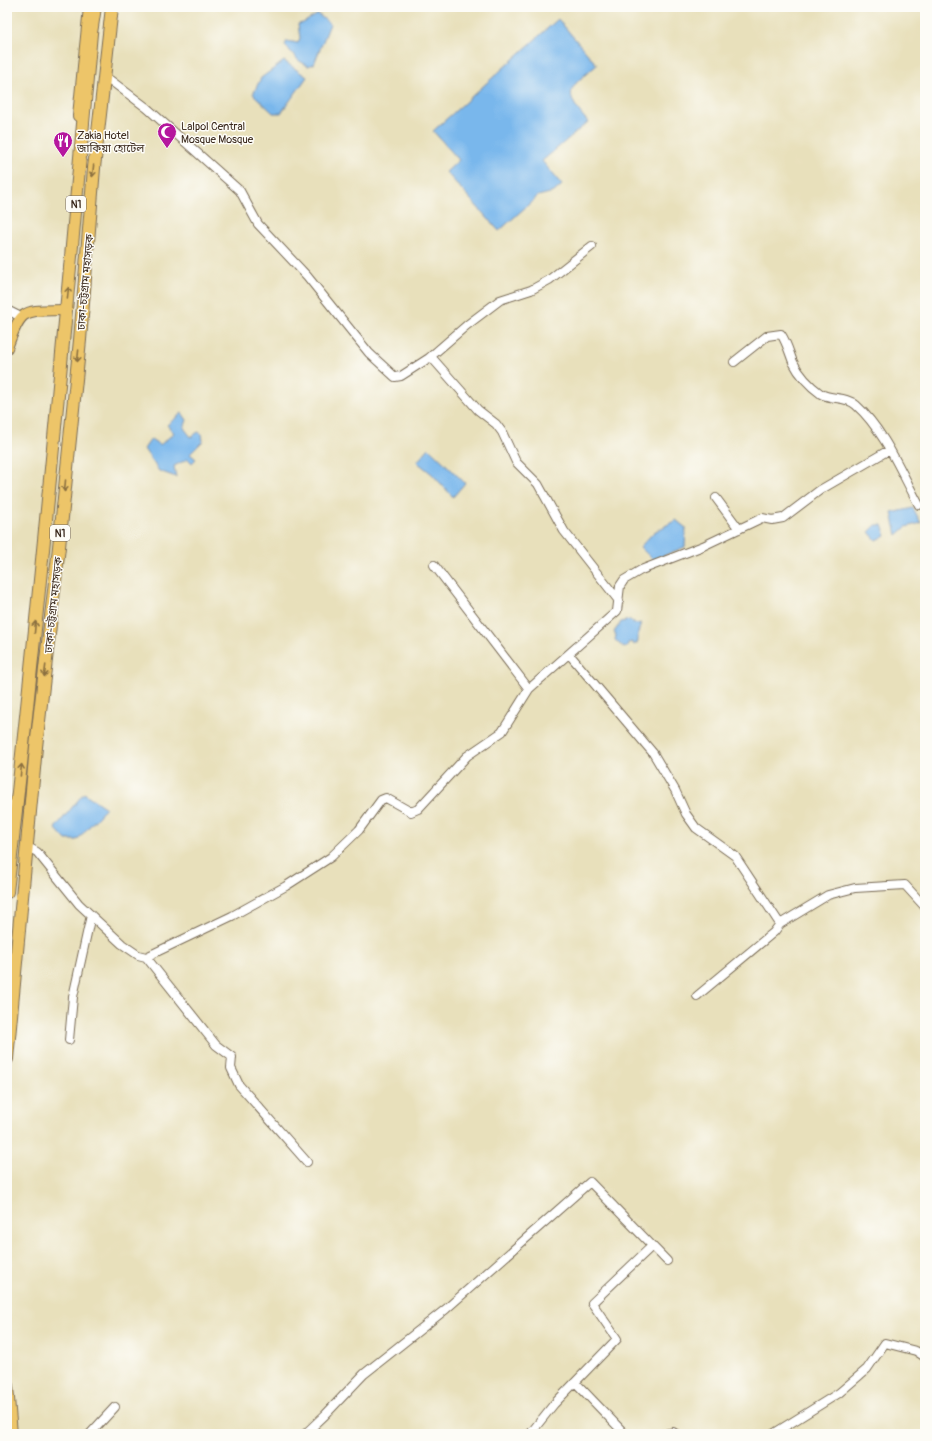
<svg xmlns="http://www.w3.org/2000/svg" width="932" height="1441" font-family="Pangolin,'Noto Sans Bengali',sans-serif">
	<rect width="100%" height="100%" fill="#fdfcf7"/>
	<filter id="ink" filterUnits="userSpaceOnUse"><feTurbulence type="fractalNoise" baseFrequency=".025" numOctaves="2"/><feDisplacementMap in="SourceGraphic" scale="8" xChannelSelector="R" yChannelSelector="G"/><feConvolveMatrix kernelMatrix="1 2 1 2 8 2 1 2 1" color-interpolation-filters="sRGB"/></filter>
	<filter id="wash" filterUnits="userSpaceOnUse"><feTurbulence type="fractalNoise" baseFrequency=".012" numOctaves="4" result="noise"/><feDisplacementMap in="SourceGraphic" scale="16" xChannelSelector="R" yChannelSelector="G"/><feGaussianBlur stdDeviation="0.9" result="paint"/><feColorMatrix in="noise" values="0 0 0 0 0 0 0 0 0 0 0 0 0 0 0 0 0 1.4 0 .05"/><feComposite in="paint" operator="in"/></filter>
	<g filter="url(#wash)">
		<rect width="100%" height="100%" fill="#e8e0bb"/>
		<path fill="#79b7ec" stroke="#5a7085" d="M318,14L330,24L314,64L308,66L298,60L285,45L287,41L298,43L300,38L298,24L303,23Z
			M558,19L597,65C569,88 561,91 588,122L542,161L562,185L554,192L538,196L499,231L446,172L459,160L433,131Z
			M284,61L307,77L281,113H273L253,94L261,78Z
			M182,413L187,420L184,428L191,437L198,432L202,434L203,441L190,454L196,459L192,463L188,459L174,466L176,477L159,471L144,449L151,439L160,445L174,433L167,425Z
			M429,448L465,483L453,497L432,474L417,462Z
			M913,508L921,523L906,527L897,535L892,513Z
			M676,520L686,528L685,547L653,560L640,547L654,532Z
			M876,525H882L886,536L876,540L869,532Z
			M630,620L635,624L641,623L638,633V642L634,645L632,642L628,643L627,647L624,648L615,640L616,635L614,632L621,622Z
			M84,793L106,808L77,840H66L55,828Z"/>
	</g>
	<g filter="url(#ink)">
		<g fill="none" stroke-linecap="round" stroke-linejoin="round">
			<defs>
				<path id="minor" d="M110,80L147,108L240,191L258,224L307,276L369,353L395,377L401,376L429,358L433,359L478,410L496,424L502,432L516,462L538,484L564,531L619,601
					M7,310L21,317
					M429,358L467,325L500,300L531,290L549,280L592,246
					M734,362L767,336L781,334C787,343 789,352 793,362C799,374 810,386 821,394C832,400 846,396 856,405C884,430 901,472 919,505
					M716,498L739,529
					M434,565L529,689
					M569,654L653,753L675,790L686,814L696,828L735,856L780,924
					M7,803L16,810
					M28,847L37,852L79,904L122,944L138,955L146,957L232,916L286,886L331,857L359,830L381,800L386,798L411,812L418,809L467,756L502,732L529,689L617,611L620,586L624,580L641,570L703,546L762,518L772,520L783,518L820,490L889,450
					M146,957L216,1045L232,1057L231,1068L239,1085L307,1162
					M697,996L774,932L780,924L828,895L855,888L905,885L925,907
					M69,1040L73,997L91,915
					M576,1383L625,1434
					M90,1434L115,1407
					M305,1434L325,1415L364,1374L446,1309L590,1182L667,1261
					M530,1434L554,1404L617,1339L592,1303L652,1246
					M665,1434L673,1432L676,1434
					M773,1434L839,1393L867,1369L885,1343L916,1351L925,1357"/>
				<path id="major" d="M78,116L89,7
					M7,348C22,306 24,311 66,310"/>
				<path id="highway" d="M7,892C39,606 66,320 91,33L95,7
					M7,1059L36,747L59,547L80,340L94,168L112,7
					M7,1386L11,1434"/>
			</defs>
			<use href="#minor" stroke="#786a55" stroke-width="10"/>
			<use href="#major" stroke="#786a55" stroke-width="12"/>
			<use href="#highway" stroke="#786a55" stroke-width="14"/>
			<use href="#minor" stroke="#fff" stroke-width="8"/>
			<use href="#major" stroke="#edc569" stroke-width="10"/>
			<use href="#highway" stroke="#edc569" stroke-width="12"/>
		</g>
		<defs><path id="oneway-shaft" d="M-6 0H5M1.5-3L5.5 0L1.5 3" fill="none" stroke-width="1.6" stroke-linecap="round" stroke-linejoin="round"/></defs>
		<g stroke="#8b7040">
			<use href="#oneway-shaft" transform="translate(93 171) rotate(96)"/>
			<use href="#oneway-shaft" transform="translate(68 293) rotate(-84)"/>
			<use href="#oneway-shaft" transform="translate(78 356) rotate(96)"/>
			<use href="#oneway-shaft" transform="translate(65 486) rotate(95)"/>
			<use href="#oneway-shaft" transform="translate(35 627) rotate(-85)"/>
			<use href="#oneway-shaft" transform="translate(45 671) rotate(97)"/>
			<use href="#oneway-shaft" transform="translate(21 770) rotate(-84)"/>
		</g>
	</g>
	<defs>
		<symbol id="mosque-pin" viewBox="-11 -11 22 30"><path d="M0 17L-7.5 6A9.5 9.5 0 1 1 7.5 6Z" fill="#b5179e" stroke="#fdfcf7"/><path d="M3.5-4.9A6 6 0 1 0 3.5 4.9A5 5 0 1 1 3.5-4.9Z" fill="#fff"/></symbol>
		<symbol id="restaurant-pin" viewBox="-11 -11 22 30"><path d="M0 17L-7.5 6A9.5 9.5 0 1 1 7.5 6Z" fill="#b5179e" stroke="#fdfcf7"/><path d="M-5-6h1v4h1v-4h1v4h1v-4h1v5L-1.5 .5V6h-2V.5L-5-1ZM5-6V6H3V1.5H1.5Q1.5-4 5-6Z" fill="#fff"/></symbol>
	</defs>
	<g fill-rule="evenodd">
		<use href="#mosque-pin" x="156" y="121" width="22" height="30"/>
		<use href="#restaurant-pin" x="52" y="130" width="22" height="30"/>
	</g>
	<g text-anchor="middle" stroke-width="3" stroke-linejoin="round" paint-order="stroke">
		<g fill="#fdfcf7" stroke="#75695f" stroke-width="1">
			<rect x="66" y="196" width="20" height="16" rx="3"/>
			<rect x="50" y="525" width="20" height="16" rx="3"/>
		</g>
		<g font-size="10" font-weight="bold" fill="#3b2a1e">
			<text x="76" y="208">N1</text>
			<text x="60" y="537">N1</text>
		</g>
		<g font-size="11" fill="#3b2a1e" stroke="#fdfcf7" text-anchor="start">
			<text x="181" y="130">Lalpol Central<tspan x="181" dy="13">Mosque Mosque</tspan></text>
			<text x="77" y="139">Zakia Hotel<tspan x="77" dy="13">জাকিয়া হোটেল</tspan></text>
		</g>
		<g font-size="11" fill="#3b2a1e" stroke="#fdfcf7">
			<text transform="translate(85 282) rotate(-85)" y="4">ঢাকা-চট্টগ্রাম মহাসড়ক</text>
			<text transform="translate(53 605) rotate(-84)" y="4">ঢাকা-চট্টগ্রাম মহাসড়ক</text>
		</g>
	</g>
	<rect width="932" height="1441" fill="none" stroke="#fdfcf7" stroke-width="24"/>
</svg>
